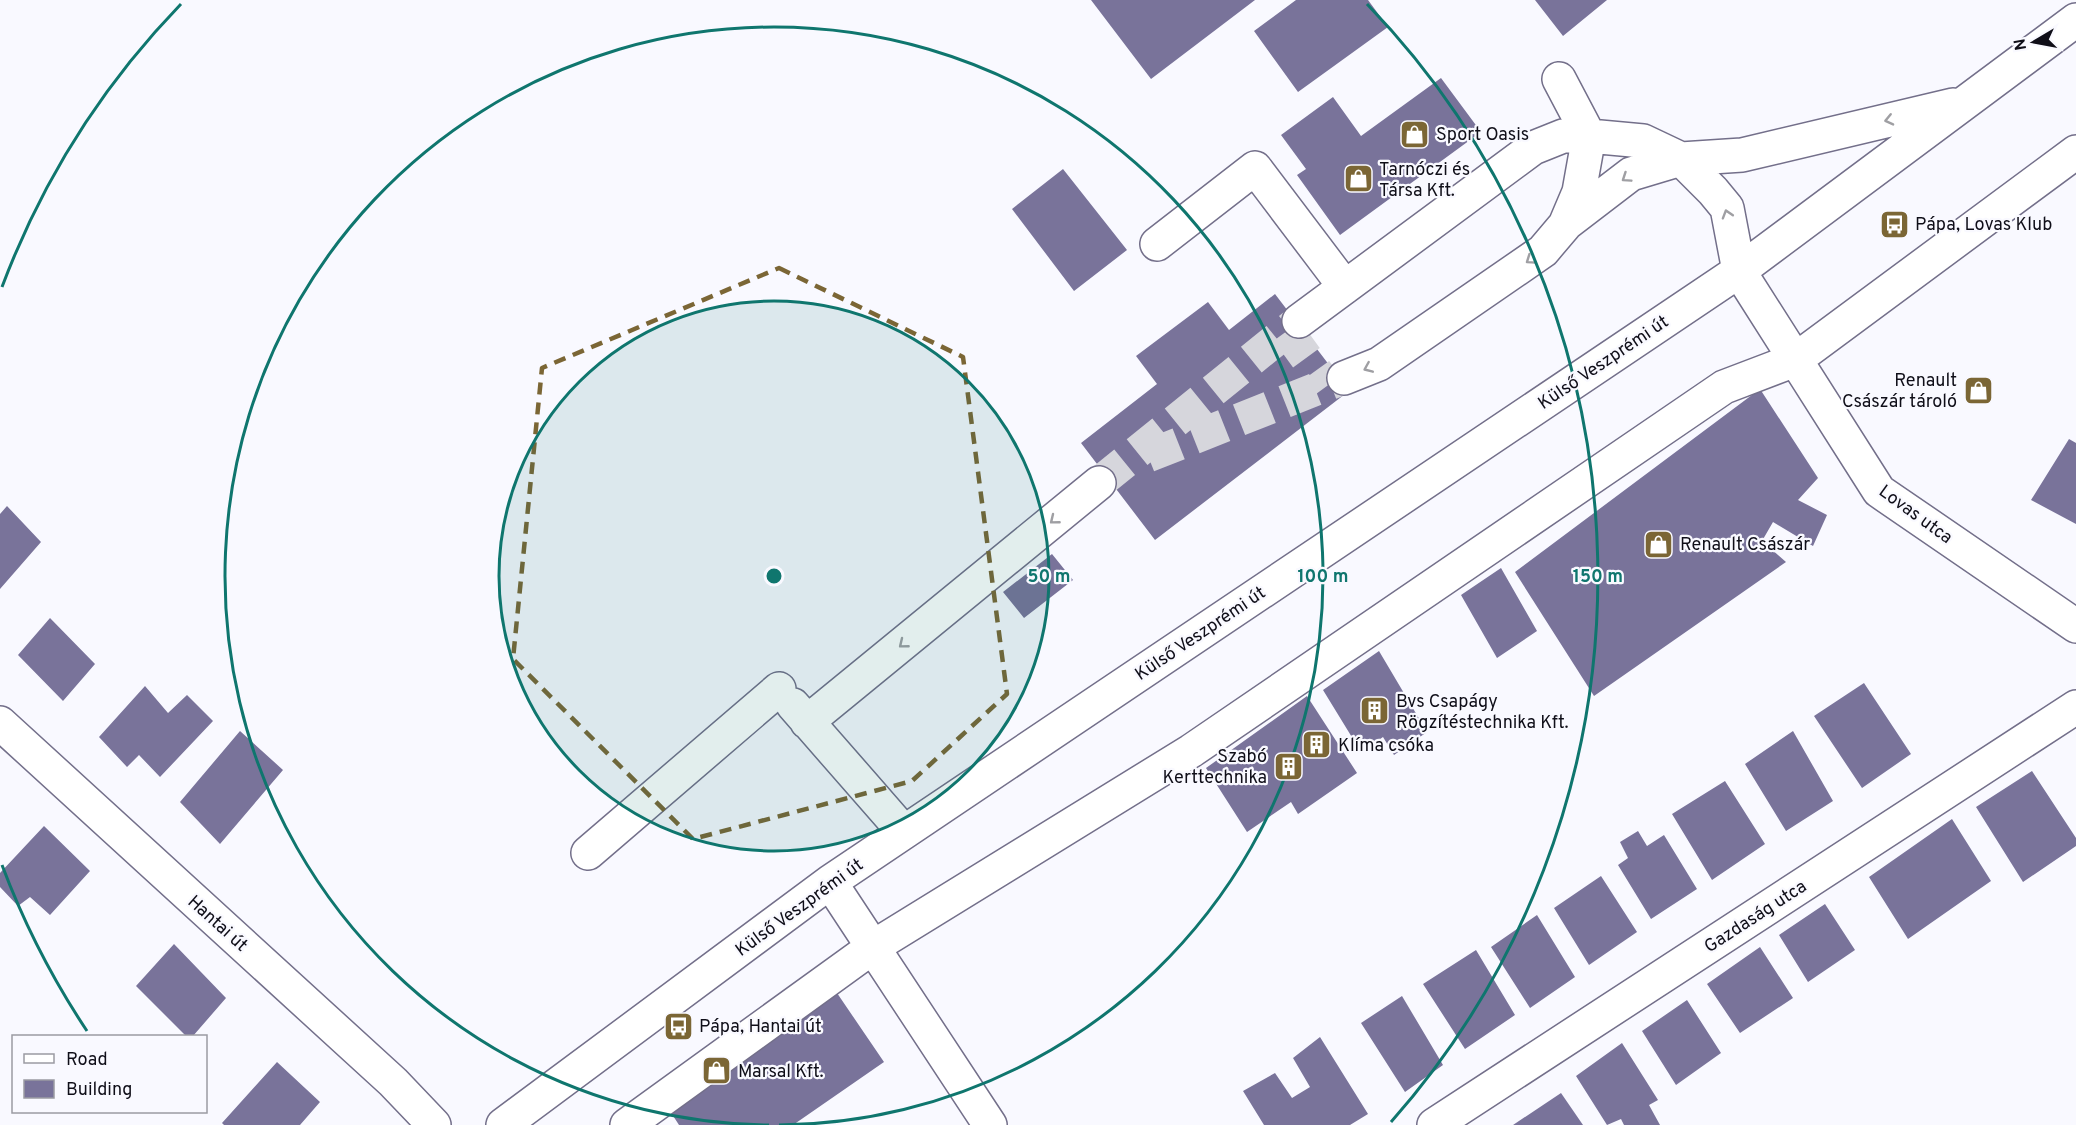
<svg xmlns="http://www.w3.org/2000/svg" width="2076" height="1125" font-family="Overpass,sans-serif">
	<rect width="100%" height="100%" fill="#f9f9ff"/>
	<path fill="#79739a" d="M1091,0H1255L1151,79Z
		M1296,0H1368L1388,27L1298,92L1254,31Z
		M1535,0H1607L1563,36Z
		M1441,78L1481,132L1340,235L1297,175L1306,169L1281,135L1333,97L1361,136Z
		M1063,169L1127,250L1074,291L1012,209Z
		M1275,294L1349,391L1155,540L1081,443L1157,384L1136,356L1208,302L1229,330Z
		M1760,389L1818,478L1798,500L1827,515L1813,546L1773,522L1762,541L1786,562L1594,696L1515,572Z
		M2069,439L2076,443V524L2031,500Z
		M7,506L41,542L0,589V514Z
		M1052,554L1073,580L1024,618L1003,592Z
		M1501,568L1537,631L1497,658L1461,595Z
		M50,618L95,664L63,701L18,655Z
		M1379,651L1427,732L1394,755L1383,737L1361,752L1323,690Z
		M1864,683L1911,754L1862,788L1814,716Z
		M145,686L168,713L187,695L213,721L160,777L139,755L127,767L99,737Z
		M1307,696L1357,773L1298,814L1291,802L1247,832L1206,768Z
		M240,731L283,770L220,844L180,802Z
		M1793,731L1833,801L1786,831L1745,764Z
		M2032,771L2076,838V846L2023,882L1976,807Z
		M1725,781L1765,844L1712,880L1672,814Z
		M1952,819L1991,881L1908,939L1869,877Z
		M44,826L90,871L50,915L30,897L18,906L0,887V873Z
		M1638,831L1647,846L1664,835L1697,889L1651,919L1618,865L1628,858L1620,842Z
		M1601,876L1637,932L1589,965L1554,908Z
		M1825,904L1855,950L1808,982L1779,935Z
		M1537,915L1575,977L1530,1008L1491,947Z
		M174,944L226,998L193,1036H186L136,986Z
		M1760,947L1793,998L1740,1033L1707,984Z
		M1476,950L1515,1015L1465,1049L1423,984Z
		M837,993L884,1062L793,1125H679L670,1111L793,1025L796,1010Z
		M1402,996L1443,1065L1405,1092L1361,1023Z
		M1687,1000L1721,1053L1676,1085L1642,1031Z
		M1320,1037L1368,1114L1350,1125H1264L1243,1091L1275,1073L1292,1098L1310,1087L1293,1058Z
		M1622,1043L1658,1100L1649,1105L1660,1125H1624L1621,1119L1607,1125L1576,1076Z
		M277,1062L320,1102L300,1125H224L222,1123Z
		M1561,1093L1583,1125H1513Z"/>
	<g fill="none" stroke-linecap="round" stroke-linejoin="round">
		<path stroke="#d6d6dc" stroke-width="33" stroke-dasharray="33 16" stroke-linecap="butt" d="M1287,331L1327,386
			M1148,456L1344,378
			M1099,483L1299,321"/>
		<defs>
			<path id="minor" d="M1567,223L1631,174L1681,159L1742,155L1953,105
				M1157,244L1255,168L1345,287
				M1299,321L1533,148L1563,136H1589L1643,141L1681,159L1713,191L1727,208L1739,271L1879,491L2076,626
				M1344,378L1379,364L1543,251L1565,225L1579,192L1589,136L1559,79
				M793,705L904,832
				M807,722L1099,483
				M0,723L393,1082L434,1125
				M588,853L779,689
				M830,882L990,1125
				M503,1125L830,882L1739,271L2076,20
				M627,1125L873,947L1191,751L1724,387L1795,360L2076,152
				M1434,1125L2076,707"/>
		</defs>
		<use href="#minor" stroke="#736f8a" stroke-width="36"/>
		<use href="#minor" stroke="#fff" stroke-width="33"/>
	</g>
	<defs><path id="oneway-chevron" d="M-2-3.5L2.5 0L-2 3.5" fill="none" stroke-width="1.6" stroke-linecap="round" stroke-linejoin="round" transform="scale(1.5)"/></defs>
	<g stroke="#9f9fa3">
		<use href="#oneway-chevron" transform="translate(1889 120) rotate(167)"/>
		<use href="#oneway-chevron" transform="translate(1626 178) rotate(146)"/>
		<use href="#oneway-chevron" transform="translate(1727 214) rotate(-107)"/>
		<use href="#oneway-chevron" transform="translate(1530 260) rotate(145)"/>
		<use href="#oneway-chevron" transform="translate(1368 368) rotate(157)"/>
		<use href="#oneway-chevron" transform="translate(1054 520) rotate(141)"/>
		<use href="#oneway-chevron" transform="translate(903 644) rotate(141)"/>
	</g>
	<path fill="none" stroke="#7b6635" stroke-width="4.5" stroke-dasharray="12 8" stroke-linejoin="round" d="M779,268L963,357L1007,694L912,781L693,839L513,659L542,368Z"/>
	<circle cx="774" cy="576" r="275" fill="#0f766e" fill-opacity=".12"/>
	<g fill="none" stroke="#0f766e" stroke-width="3">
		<circle cx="774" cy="576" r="275"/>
		<path d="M769 1125A549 549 0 1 1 779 1125"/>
		<path d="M87 1031A824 824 0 0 1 2 865M2 287A824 824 0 0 1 181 4M1367 4A824 824 0 0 1 1391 1122"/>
	</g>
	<defs>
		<symbol id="shop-square" viewBox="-11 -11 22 22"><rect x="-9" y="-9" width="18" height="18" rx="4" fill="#7b6635" stroke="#f9f9ff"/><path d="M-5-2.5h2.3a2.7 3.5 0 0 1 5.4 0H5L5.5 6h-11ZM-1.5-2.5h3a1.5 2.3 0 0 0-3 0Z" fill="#fff"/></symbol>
		<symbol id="bus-square" viewBox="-11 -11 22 22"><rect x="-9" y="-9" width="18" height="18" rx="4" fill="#7b6635" stroke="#f9f9ff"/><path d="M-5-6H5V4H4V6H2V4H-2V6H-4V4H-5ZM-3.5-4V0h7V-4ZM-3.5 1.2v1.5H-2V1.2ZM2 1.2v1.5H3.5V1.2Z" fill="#fff"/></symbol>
		<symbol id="building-square" viewBox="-11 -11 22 22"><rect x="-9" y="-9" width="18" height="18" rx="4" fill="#7b6635" stroke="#f9f9ff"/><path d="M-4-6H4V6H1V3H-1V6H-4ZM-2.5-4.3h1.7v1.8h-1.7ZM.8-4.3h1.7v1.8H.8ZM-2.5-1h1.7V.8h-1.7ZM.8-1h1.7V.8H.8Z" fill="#fff"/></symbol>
	</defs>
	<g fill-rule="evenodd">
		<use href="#shop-square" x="1398" y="118" width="33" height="33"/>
		<use href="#shop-square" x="1342" y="162" width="33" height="33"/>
		<use href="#bus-square" x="1878" y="208" width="33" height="33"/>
		<use href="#shop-square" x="1962" y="374" width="33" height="33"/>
		<use href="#shop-square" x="1642" y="528" width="33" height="33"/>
		<use href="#building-square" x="1358" y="694" width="33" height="33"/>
		<use href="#building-square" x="1300" y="728" width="33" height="33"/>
		<use href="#building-square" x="1272" y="750" width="33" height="33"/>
		<use href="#bus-square" x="662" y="1010" width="33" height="33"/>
		<use href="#shop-square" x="700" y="1054" width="33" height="33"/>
	</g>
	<g text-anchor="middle" stroke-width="4.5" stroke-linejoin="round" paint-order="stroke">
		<g font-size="18" fill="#0f0e18" stroke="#f9f9ff" text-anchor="start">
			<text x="1436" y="140">Sport Oasis</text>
			<text x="1379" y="175">Tarnóczi és<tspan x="1379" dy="21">Társa Kft.</tspan></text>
			<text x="1915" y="230">Pápa, Lovas Klub</text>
			<text x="1957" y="386" text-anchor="end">Renault<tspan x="1957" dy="21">Császár tároló</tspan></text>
			<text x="1680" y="550">Renault Császár</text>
			<text x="1396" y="707">Bvs Csapágy<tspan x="1396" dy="21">Rögzítéstechnika Kft.</tspan></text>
			<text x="1338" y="751">Klíma csóka</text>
			<text x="1267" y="762" text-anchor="end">Szabó<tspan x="1267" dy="21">Kerttechnika</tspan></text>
			<text x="699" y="1032">Pápa, Hantai út</text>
			<text x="738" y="1077">Marsal Kft.</text>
		</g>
		<g font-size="18" fill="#0f0e18" stroke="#f9f9ff">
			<text transform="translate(1603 362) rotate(-34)" y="6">Külső Veszprémi út</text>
			<text transform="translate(1916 514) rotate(36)" y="6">Lovas utca</text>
			<text transform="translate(1200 633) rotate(-34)" y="6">Külső Veszprémi út</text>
			<text transform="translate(799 907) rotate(-36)" y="6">Külső Veszprémi út</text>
			<text transform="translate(1755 916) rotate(-33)" y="6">Gazdaság utca</text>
			<text transform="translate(218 923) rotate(42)" y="6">Hantai út</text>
		</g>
	</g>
	<circle cx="774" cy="576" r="9" fill="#0f766e" stroke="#f9f9ff" stroke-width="3"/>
	<g font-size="18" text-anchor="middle" font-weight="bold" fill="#0f766e" stroke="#f9f9ff" stroke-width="4.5" stroke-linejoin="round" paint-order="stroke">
		<text x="1049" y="582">50 m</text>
		<text x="1323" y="582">100 m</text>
		<text x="1598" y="582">150 m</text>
	</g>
	<rect x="12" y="1035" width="195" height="78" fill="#f9f9ff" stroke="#9b9ba3" stroke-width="1.5"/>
	<rect x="24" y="1054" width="30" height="9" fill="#ffffff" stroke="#9b9ba3" stroke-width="1.5"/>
	<text x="66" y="1065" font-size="18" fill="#0f0e18">Road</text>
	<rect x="24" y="1080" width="30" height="18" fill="#79739a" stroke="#9b9ba3" stroke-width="1.5"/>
	<text x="66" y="1095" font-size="18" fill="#0f0e18">Building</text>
	<g transform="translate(2034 42) rotate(260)" stroke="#f9f9ff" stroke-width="4.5" paint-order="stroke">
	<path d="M0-4.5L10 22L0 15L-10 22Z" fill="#0f0e18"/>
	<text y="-9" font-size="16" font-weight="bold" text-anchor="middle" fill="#0f0e18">N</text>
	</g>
</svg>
